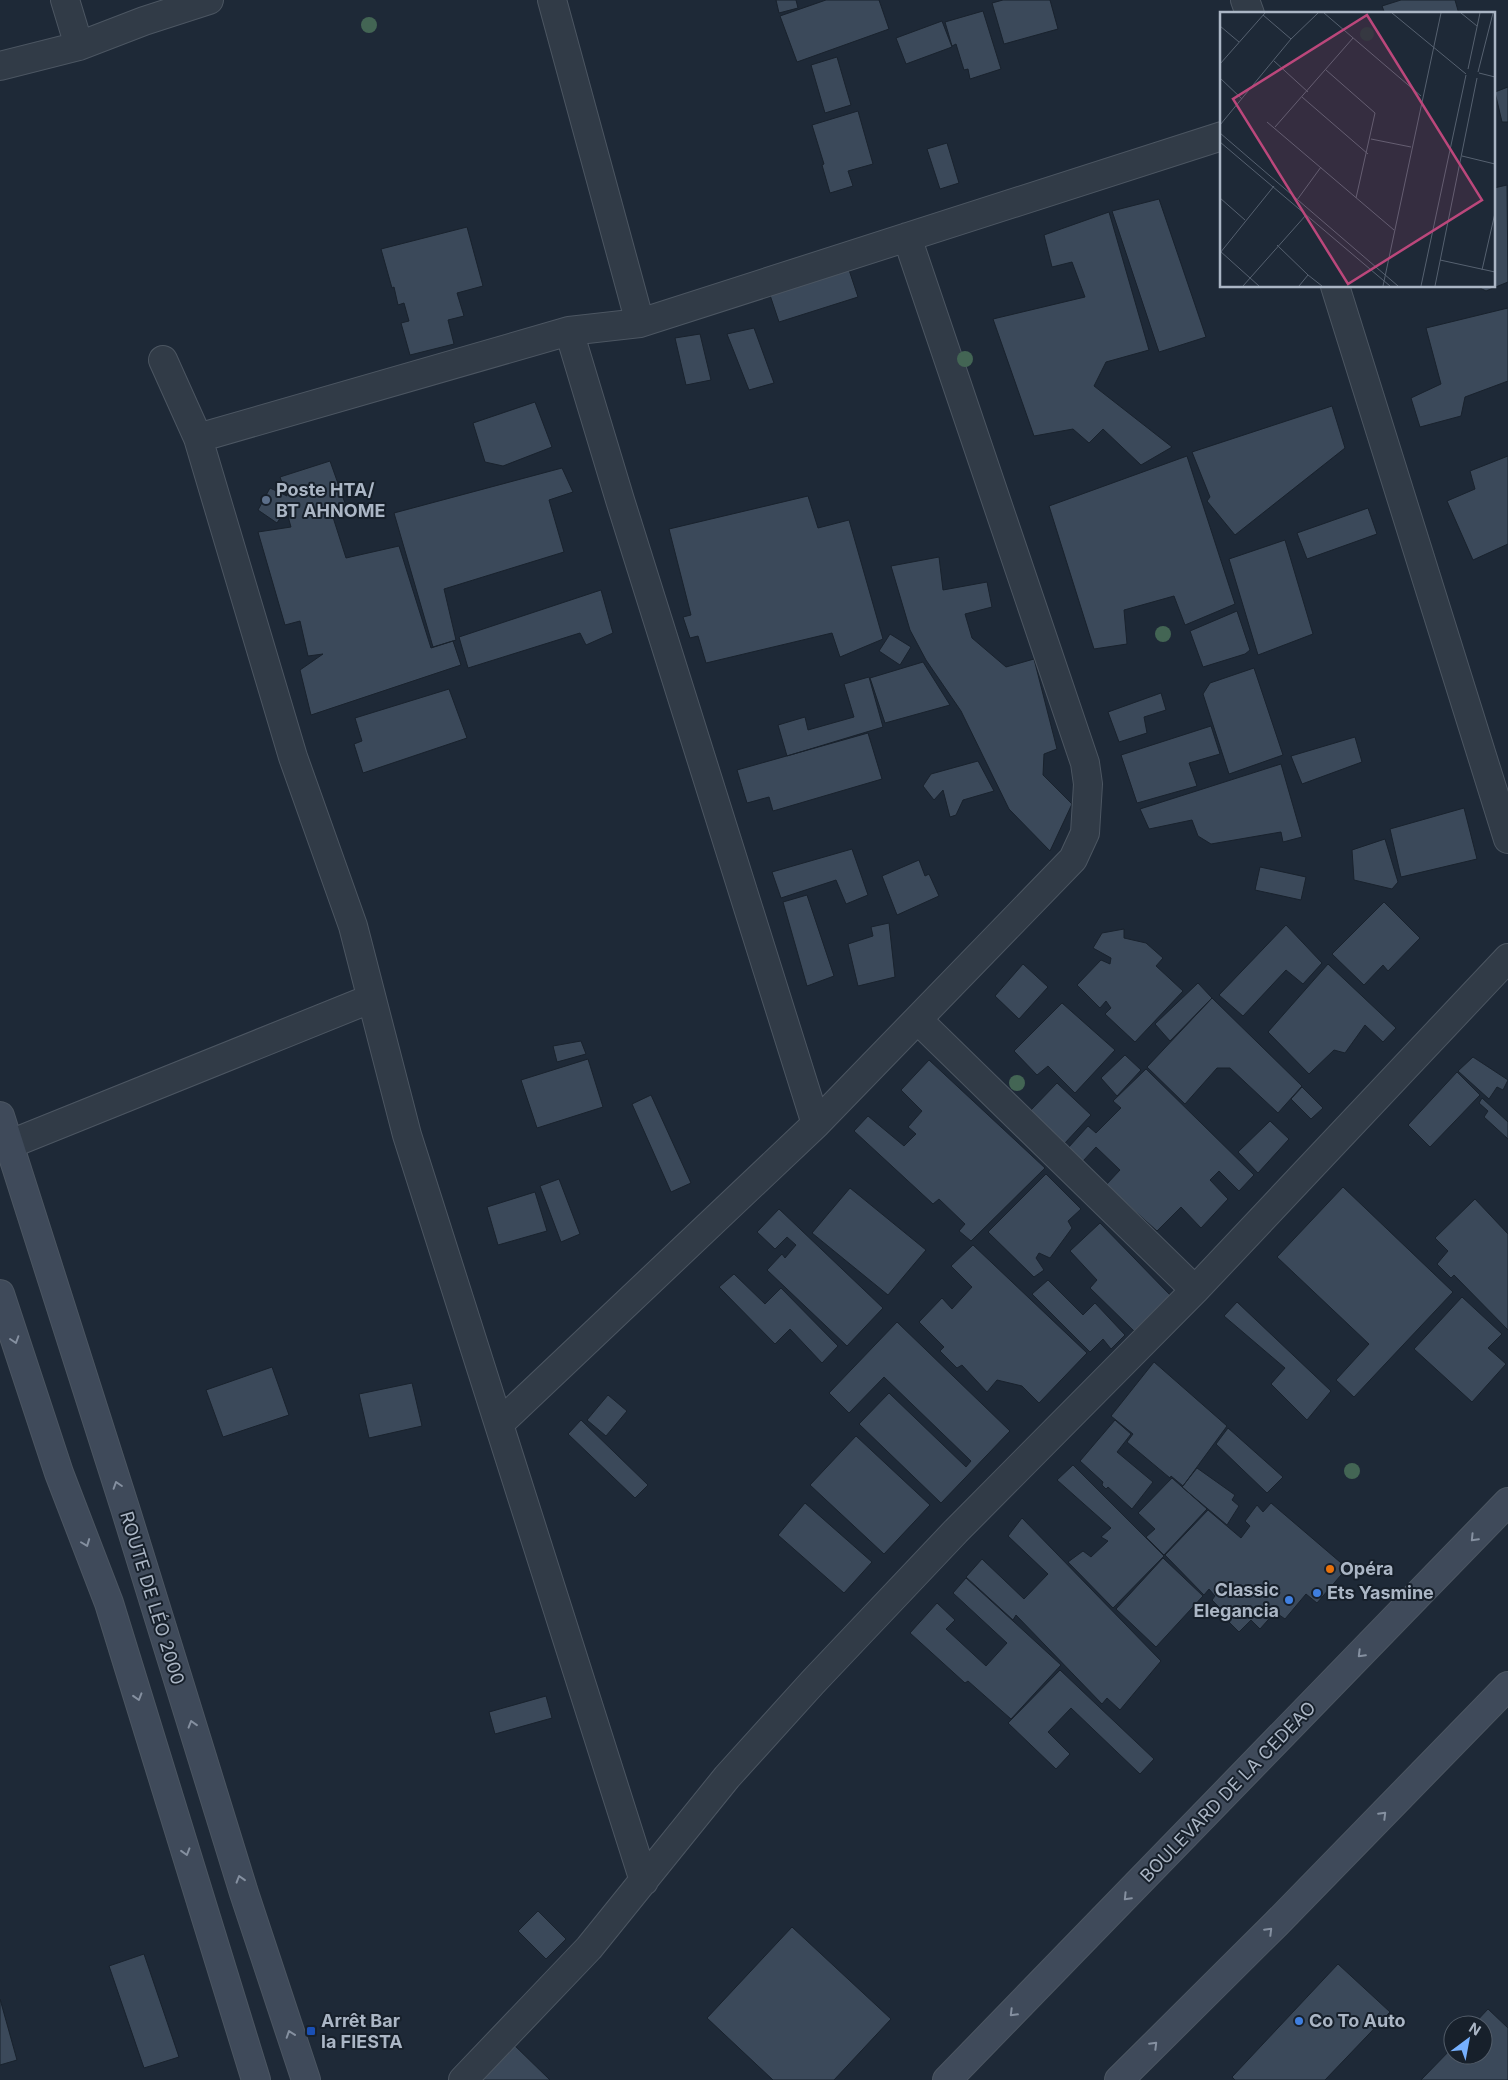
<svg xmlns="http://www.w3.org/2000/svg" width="1508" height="2080" font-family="Inter,sans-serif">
	<rect width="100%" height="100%" fill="#1e2937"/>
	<path fill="#3b495a" stroke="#19222d" d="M776,0H796L798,8L779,13Z
		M826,0H879L889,29L797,62L780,16Z
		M1003,0H1050L1058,29L1004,44L992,3Z
		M1401,0H1455L1459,14H1385L1382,6Z
		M983,11L1001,69L970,79L968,69L964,70L956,44L952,46L945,22Z
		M942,21L952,47L906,64L896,38Z
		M837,57L851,105L825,113L811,65Z
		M1508,87V122H1502L1495,92Z
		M858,111L873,164L848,171L853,186L830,193L822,165L824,164L812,125Z
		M947,143L959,183L940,189L927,149Z
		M1507,185L1508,282L1486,291L1476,286H1494V188Z
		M1159,199L1206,337L1159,352L1112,211Z
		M1109,212L1149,350L1106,362L1094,386L1172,447L1141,465L1103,429L1089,443L1073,429L1034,436L993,319L1085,297L1072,262L1052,267L1044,235Z
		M467,227L483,286L457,293L464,316L448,320L454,344L410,355L401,323L409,321L404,303L398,305L394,287L392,288L381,249Z
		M849,270L858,297L779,322L770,295Z
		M1508,308V381L1465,397L1461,416L1420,427L1411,398L1441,384L1426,328Z
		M754,328L774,383L749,390L727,334Z
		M700,334L711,380L686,385L675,338Z
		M535,402L552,447L503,466L485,462L473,423Z
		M1332,406L1345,448L1235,535L1207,501L1210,497L1192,452Z
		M1187,456L1235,604L1185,625L1174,596L1124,610L1127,644L1094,649L1049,506Z
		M1508,456V544L1473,560L1447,501L1475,489L1470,471Z
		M330,461L346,506L331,511L346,558L399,546L431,648L453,641L461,665L311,715L300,670L323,654L308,656L300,621L285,625L258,532L291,527L289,520V504L277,523L258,510L270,488L287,496L280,477Z
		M562,468L573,492L549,500L564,552L444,589L456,640L433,647L394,513Z
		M808,496L818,528L849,520L883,639L840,657L832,633L706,663L698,636L690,638L683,617L691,615L669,529Z
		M1368,508L1377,534L1307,559L1297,533Z
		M1285,540L1313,634L1258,655L1229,559Z
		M939,557L943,590L987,582L992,607L965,614L972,638L1006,667L1034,659L1057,749L1044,754L1043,775L1072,804L1050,851L1009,809L961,711L926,660L910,630L891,566Z
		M601,590L613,633L586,645L580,633L468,668L459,637Z
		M1237,611L1250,650L1245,654L1203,667L1190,631Z
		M890,634L911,647L900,665L879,651Z
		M923,662L950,705L885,723L870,678Z
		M1254,668L1283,755L1229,774L1203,694L1210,683Z
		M869,677L883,727L787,756L778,725L805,717L808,730L854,717L844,684Z
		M449,689L467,738L363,773L354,744L362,741L355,718Z
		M1161,693L1166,710L1144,717L1147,733L1119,742L1108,712Z
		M1211,726L1220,754L1189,763L1197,786L1137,803L1121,755Z
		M868,733L882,779L773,811L769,797L747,803L737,770Z
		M1355,737L1362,762L1302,784L1291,756Z
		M978,761L994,791L963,800L956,815L950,817L943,790L934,800L923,786L931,774Z
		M1281,764L1302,837L1283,842L1281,832L1211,844L1198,836L1192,820L1149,829L1140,809Z
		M1464,808L1477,859L1401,877L1390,829Z
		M1385,839L1398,882L1392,889L1354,880L1352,850Z
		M852,849L868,895L846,904L836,880L781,898L772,872Z
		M919,860L925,876L929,874L939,896L897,915L882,876Z
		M1260,867L1306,877L1301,900L1255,890Z
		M807,895L834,976L807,986L783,902Z
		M1384,902L1420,938L1388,971L1383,965L1364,985L1332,954Z
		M889,923L895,977L858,986L848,944L873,936L871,927Z
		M1286,925L1322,963L1303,984L1286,970L1243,1016L1219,995Z
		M1124,929V938L1146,943L1163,958L1156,966L1183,991L1135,1042L1105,1014L1111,1008L1106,1001L1100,1008L1077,985L1101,960L1110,964L1111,958L1093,948L1102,933Z
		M1023,964L1048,987L1019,1019L995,996Z
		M1328,964L1396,1028L1383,1042L1365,1025L1345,1053L1334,1050L1309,1074L1268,1032Z
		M1198,983L1212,998L1170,1041L1155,1024Z
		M1212,998L1302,1086L1278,1113L1230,1068H1217L1185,1104L1147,1067Z
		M1062,1003L1115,1050L1075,1093L1048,1066L1037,1075L1014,1051Z
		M581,1041L586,1054L557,1062L553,1046Z
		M1125,1055L1141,1070L1117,1096L1101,1078Z
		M1473,1057L1508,1080L1503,1090L1497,1087L1489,1099L1458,1071Z
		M588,1059L603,1107L537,1128L521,1080Z
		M929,1060L1045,1168L971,1241L959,1231L965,1224L939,1199L933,1204L854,1131L868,1116L904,1146L916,1134L908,1127L922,1111L901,1090Z
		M1146,1069L1254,1175L1239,1191L1219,1171L1210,1180L1228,1199L1201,1228L1181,1207L1157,1231L1106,1185L1120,1170L1096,1147L1083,1161L1068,1148L1088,1126L1096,1133L1121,1108L1113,1101Z
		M1457,1072L1480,1095L1430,1147L1408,1125Z
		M1057,1083L1091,1115L1065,1143L1030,1111Z
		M1302,1087L1323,1108L1311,1119L1291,1099Z
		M651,1095L691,1183L671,1192L632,1104Z
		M1482,1098L1508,1122V1139L1484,1117L1488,1111L1479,1103Z
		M1270,1121L1289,1139L1258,1173L1238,1152Z
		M1046,1174L1081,1209L1068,1221L1072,1228L1050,1258L1039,1253L1036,1258L1044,1270L1034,1277L988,1232Z
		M559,1179L580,1234L561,1242L540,1186Z
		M1343,1187L1453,1292L1354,1397L1336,1380L1369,1344L1277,1257Z
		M850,1188L926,1250L888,1295L812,1233Z
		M535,1192L547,1231L498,1245L487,1207Z
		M1475,1199L1508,1234V1330L1454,1275L1451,1278L1437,1264L1448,1251L1435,1238Z
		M779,1209L883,1308L847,1346L767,1270L782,1254L785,1258L796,1245L787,1237L775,1249L757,1232Z
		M1100,1223L1170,1295L1134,1331L1090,1288L1097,1280L1070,1251Z
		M973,1245L1087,1353L1039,1403L1022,1386L997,1380L987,1392L962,1365L957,1368L940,1351L944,1347L919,1322L942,1298L952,1309L972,1287L951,1266Z
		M734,1274L765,1304L781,1288L838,1346L822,1363L790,1329L775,1344L719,1287Z
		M1048,1280L1083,1315L1095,1303L1125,1335L1111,1349L1103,1339L1090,1352L1032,1294Z
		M1462,1297L1502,1334L1488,1348L1506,1364L1472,1402L1414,1349Z
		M1237,1302L1331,1391L1307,1420L1271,1384L1285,1368L1224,1316Z
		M897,1322L1010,1431L941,1503L859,1424L889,1393L966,1467L971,1461L884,1377L849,1413L829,1393Z
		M1154,1362L1227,1426L1183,1486L1171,1476L1170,1478L1127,1442L1133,1434L1111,1416Z
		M272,1367L289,1415L223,1437L206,1390Z
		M412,1383L422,1426L369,1438L359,1394Z
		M608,1395L627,1411L606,1436L587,1420Z
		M581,1420L648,1485L635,1498L568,1434Z
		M1115,1420L1131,1434L1117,1452L1153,1482L1132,1509L1108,1487L1106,1489L1102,1485L1103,1482L1080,1461Z
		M1228,1428L1283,1477L1267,1493L1216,1444Z
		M856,1436L930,1505L884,1554L810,1485Z
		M1073,1465L1164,1556L1113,1608L1068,1562L1083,1551L1091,1557L1108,1541L1101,1537L1111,1528L1057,1480Z
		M1197,1468L1235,1495L1232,1500L1239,1506L1227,1525L1182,1487Z
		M1172,1478L1207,1509L1164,1555L1146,1537L1155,1529L1138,1513Z
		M805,1503L872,1562L844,1593L778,1535Z
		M1271,1503L1347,1568L1317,1603L1306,1594L1285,1619L1275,1612L1260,1629L1251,1620L1239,1632L1224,1617L1230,1612L1224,1605L1220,1608L1212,1600L1215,1596L1209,1589L1204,1595L1165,1555L1208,1510L1241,1538L1250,1526L1245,1521L1257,1505L1263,1512Z
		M1022,1518L1161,1661L1120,1710L1107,1698L1102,1704L1016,1615L1013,1620L966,1577L982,1559L1024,1599L1048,1574L1008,1536Z
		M1163,1558L1203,1596L1156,1647L1116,1609Z
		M966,1578L1061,1665L1011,1719L968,1681L965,1683L910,1633L937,1603L955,1620L946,1629L986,1666L1007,1643L953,1593Z
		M1060,1670L1154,1759L1140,1774L1071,1708L1048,1732L1070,1754L1056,1769L1008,1723Z
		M546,1696L552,1718L495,1734L489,1712Z
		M538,1911L566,1939L546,1959L518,1931Z
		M792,1927L891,2019L834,2080H773L707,2018Z
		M144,1954L179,2057L144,2068L109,1966Z
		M1338,1964L1390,2012L1325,2080H1235L1232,2077Z
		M0,1999L17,2060L0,2065Z
		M1488,2009L1508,2028V2080H1421L1453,2047V2055H1483V2025H1473Z
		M512,2043L550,2080H477Z"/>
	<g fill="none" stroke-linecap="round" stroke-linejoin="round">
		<defs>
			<path id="street" d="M65,0L79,46
				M552,0L640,323
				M1245,0L1250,14
				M0,66L79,46L144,21L209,0
				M1335,286L1508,839
				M569,331L620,500L816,1124
				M163,360L198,438L293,757L353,926L407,1135L644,1881
				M198,438L569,331L640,323L1222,136
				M918,1020L1195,1290
				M8,1145L370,999
				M499,1424L816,1124L1073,859L1085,833L1088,784L1085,763L907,237
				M463,2080L589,1948L727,1777L813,1682L956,1531L1195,1290L1508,958"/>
			<path id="secondary" d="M0,1116L125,1508L244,1893L306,2080
				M0,1294L59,1473L109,1603L256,2080
				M947,2080L1508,1502
				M1119,2080L1276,1924L1508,1686"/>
		</defs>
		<use href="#street" stroke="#4c5662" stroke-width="30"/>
		<use href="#secondary" stroke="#4c5662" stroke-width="30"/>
		<use href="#street" stroke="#313b47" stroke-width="28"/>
		<use href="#secondary" stroke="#3f4a5a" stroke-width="28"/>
	</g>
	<g fill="#436554">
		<circle cx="369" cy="25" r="8"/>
		<circle cx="965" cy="359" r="8"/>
		<circle cx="1163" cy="634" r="8"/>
		<circle cx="1017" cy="1083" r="8"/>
		<circle cx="1352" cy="1471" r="8"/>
	</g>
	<defs><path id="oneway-chevron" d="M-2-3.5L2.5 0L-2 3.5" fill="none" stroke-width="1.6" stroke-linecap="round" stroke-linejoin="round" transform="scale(1.25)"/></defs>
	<g stroke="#8590a0">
		<use href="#oneway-chevron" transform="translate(15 1340) rotate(72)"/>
		<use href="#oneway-chevron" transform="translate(117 1485) rotate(-108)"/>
		<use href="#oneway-chevron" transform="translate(1474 1538) rotate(134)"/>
		<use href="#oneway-chevron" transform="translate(86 1543) rotate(69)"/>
		<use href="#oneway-chevron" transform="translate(1361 1654) rotate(135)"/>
		<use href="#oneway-chevron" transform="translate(138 1697) rotate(73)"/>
		<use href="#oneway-chevron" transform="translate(192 1724) rotate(-107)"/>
		<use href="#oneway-chevron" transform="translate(1383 1815) rotate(-45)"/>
		<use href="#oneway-chevron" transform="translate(186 1852) rotate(73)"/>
		<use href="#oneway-chevron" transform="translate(240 1879) rotate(-107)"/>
		<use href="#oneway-chevron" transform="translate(1127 1897) rotate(134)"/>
		<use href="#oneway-chevron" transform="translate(1269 1931) rotate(-45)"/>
		<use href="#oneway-chevron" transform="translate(1013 2013) rotate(135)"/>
		<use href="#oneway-chevron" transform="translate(290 2034) rotate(-109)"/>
		<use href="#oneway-chevron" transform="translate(1154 2045) rotate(-45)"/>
	</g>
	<circle fill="#5c6f8a" stroke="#17202b" stroke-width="2" cx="266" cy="500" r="5"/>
	<circle fill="#e8710a" stroke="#17202b" stroke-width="2" cx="1330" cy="1569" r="5"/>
	<g fill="#3f7fe0" stroke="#17202b" stroke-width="2">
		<circle cx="1317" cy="1593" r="5"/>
		<circle cx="1289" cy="1600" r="5"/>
		<circle cx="1299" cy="2021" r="5"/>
	</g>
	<rect fill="#1a4fb4" stroke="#17202b" stroke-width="2" x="306" y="2026" width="10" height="10" rx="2.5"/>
	<g text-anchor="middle" stroke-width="4" stroke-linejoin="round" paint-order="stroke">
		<g font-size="18" font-weight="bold" fill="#abb6c5" stroke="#17202b" text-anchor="start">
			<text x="276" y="496">Poste HTA/<tspan x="276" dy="21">BT AHNOME</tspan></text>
			<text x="1340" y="1575">Opéra</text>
			<text x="1279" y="1596" text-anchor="end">Classic<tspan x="1279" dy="21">Elegancia</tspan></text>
			<text x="1327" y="1599">Ets Yasmine</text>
			<text x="321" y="2027">Arrêt Bar<tspan x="321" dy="21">la FIESTA</tspan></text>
			<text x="1309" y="2027">Co To Auto</text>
		</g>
		<g font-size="18" fill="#abb6c5" stroke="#17202b">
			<text transform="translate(152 1598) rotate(73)" y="6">ROUTE DE LÉO 2000</text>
			<text transform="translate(1228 1792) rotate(-46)" y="6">BOULEVARD DE LA CEDEAO</text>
		</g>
	</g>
	<g transform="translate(1220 12)">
		<rect width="275" height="275" fill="#1e2937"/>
		<path d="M140 22a7 7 0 1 1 14 0a7 7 0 1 1-14 0Z" fill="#1f3638"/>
		<path fill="none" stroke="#566170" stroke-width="1" d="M104,1L201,84M172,1L246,62M241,1L257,14M43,3L71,27M0,14L19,30M54,49L88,80M0,52L45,1M248,57L260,1M106,58L155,101L136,186M258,60L273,1M259,61L275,65M0,66L22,87M82,85L148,142M47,110L174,218M0,113L71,27L98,1M55,115L133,26M0,121L178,274M151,127L191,135M0,130L170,274M242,144L275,152M0,186L25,208M77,188L101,155M57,233L88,263M0,239L39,274M0,241L54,174M220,248L275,260M262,258L275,201M23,274L86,203M79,274L88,263L102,274M163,274L221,1M201,274L246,63M215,274L257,66"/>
		<path fill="#bb477b" fill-opacity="0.15" stroke="#bb477b" stroke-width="2.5" d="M147,3L262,188L128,272L13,87Z"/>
		<rect width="275" height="275" fill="none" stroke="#abb6c5" stroke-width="2.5"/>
	</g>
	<g transform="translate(1468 2040) rotate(32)"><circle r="24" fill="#17202b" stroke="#525c69"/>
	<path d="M0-4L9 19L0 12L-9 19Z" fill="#76b0fe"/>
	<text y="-8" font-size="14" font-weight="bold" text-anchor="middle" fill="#abb6c5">N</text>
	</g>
</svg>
